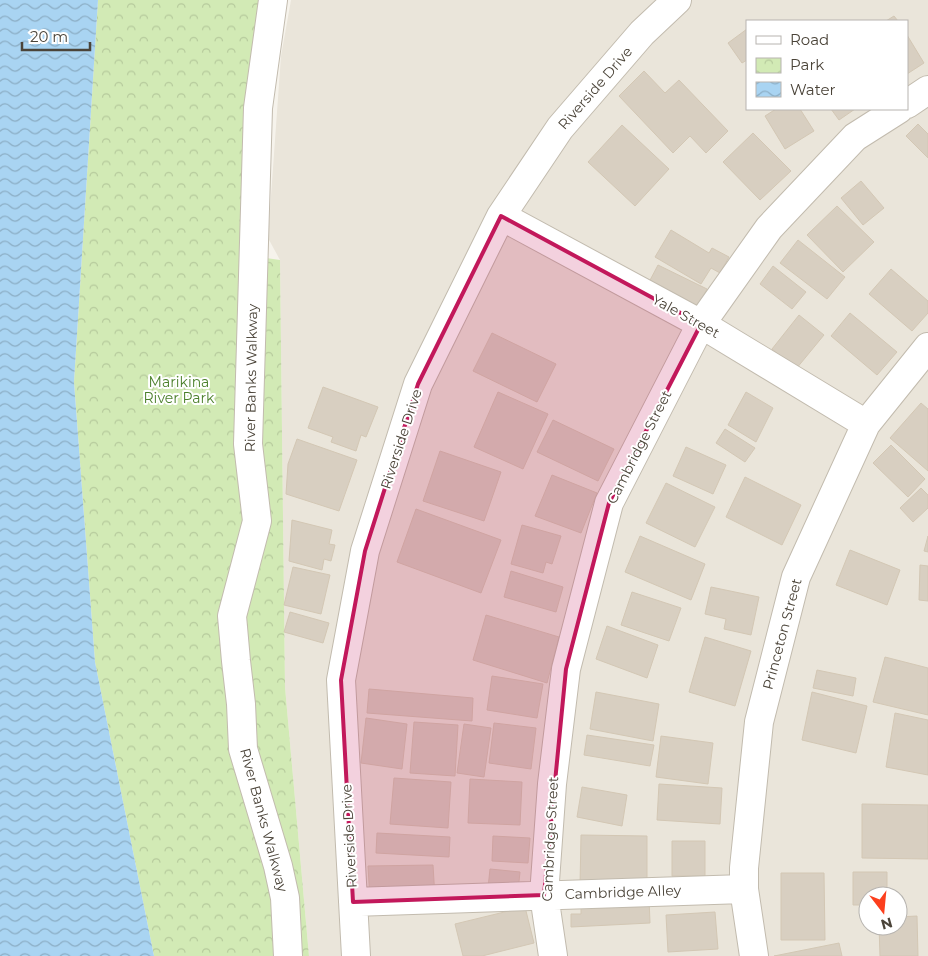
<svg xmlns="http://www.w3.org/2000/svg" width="928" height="956" font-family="Montserrat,sans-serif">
	<defs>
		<pattern id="park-crowns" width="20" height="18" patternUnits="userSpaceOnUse" patternTransform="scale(1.25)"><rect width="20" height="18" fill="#d2eab5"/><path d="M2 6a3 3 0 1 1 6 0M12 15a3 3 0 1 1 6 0" fill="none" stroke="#b6ca9c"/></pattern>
		<pattern id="water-waves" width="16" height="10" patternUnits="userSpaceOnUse" patternTransform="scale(1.25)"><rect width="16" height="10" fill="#a9d4f2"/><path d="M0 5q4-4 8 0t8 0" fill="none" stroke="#8caec5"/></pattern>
	</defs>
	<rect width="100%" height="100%" fill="#f6f3ec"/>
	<path fill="#eae5da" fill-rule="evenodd" d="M291,0H928V956H309L285,687L280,260L268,238L281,56ZM747,21H907V109H747ZM868,896H898V926H868Z"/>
	<path fill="url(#park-crowns)" d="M98,0H264L245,255L280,260L285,687L309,956H154L95,662L74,382Z"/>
	<path fill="url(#water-waves)" d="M0,0H98L74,382L95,662L154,956H0Z"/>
	<path fill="#d8cfc1" stroke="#d3c7b4" d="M894,16L898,21H886Z
		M747,29V60L742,63L728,43Z
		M907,35L924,63L907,74Z
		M644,71L665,93L679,80L728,131L706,153L690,136L673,153L619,96Z
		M776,109H800L814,131L785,149L765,116Z
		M831,109H855L839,120Z
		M918,124L928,134V158L906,136Z
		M622,125L669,169L635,206L588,162Z
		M753,133L791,171L760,200L723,162Z
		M861,181L884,208L863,225L841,198Z
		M837,206L874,242L843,272L807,235Z
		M671,230L709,253L712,248L729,257L720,273L711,268L701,284L655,257Z
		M798,240L845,277L827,299L780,263Z
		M658,265L707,289L697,309L648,284Z
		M773,266L806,292L792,309L760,284Z
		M891,269L928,301V313L912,331L869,294Z
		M850,313L897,352L877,375L831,336Z
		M799,315L824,335L796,369L772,349Z
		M492,333L556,364L537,402L473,371Z
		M323,387L378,407L366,437L361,435L356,451L331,442L333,437L308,428Z
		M498,392L548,414L523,469L474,447Z
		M746,392L773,408L756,442L728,425Z
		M921,403L928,409V471L890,438Z
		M553,420L614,449L598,481L537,452Z
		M725,429L755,448L745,462L716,443Z
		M297,439L357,460L339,511L286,494L288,464Z
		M891,445L925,479L908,497L873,463Z
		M686,447L726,465L713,494L673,476Z
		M440,451L501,472L484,521L423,501Z
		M552,475L597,493L581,533L535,516Z
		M745,477L801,505L782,545L726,517Z
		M666,483L715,507L695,547L646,523Z
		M921,488L928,495V508L913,522L900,508Z
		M416,509L501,540L481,593L397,562Z
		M292,520L332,530L329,544L335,545L331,561L324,559L322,570L289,561Z
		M522,525L561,536L552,564L546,562L543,573L511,564Z
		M640,536L705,564L691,600L625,572Z
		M928,536V552L924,551Z
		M850,550L900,570L887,605L836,585Z
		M920,565L928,566V601L919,600Z
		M293,567L330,575L321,614L284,605Z
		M511,571L563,587L556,612L504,597Z
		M711,587L759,597L751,635L724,629L726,619L705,614Z
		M632,592L681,608L669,641L621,625Z
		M290,612L329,623L323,643L284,632Z
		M486,615L559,637L547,683L473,660Z
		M607,626L658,645L647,678L596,659Z
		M705,637L751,651L735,706L689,692Z
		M885,657L928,668V715L873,702Z
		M817,670L856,678L853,696L813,688Z
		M492,676L543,684L537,718L487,710Z
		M369,689L473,698L472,721L367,713Z
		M596,692L659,704L653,741L590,729Z
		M812,692L867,706L856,753L802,740Z
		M895,713L928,720V775L886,767Z
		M366,718L407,724L402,769L361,763Z
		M414,722L458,725L455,776L410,773Z
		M494,723L536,728L531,769L489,763Z
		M464,724L491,728L484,777L457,773Z
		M587,735L654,745L650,766L584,755Z
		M661,736L713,743L708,784L656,777Z
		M394,778L451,782L448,828L390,824Z
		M470,779L522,782L520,825L468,823Z
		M659,784L722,788L720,824L657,820Z
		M582,787L627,795L622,826L577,817Z
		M862,804L928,805V859L862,858Z
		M377,833L450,837L449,857L376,853Z
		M581,835L647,836V887L580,886Z
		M493,836L530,838L528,863L492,861Z
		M672,841H705V876H672Z
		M433,865L435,898L370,900L368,866Z
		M490,869L520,872L518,891L488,888Z
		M853,872H887V896H868V905H853Z
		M781,873H824L825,940H781Z
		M649,898L650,923L571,927V914H581V901Z
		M525,907L534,943L482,956H463L455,924Z
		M715,912L718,949L668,952L666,915Z
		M917,916L918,956H880L879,926H898V917Z
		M839,943L842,956H774Z"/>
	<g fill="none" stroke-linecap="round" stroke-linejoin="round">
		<defs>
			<path id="minor" d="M273,0L258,108L248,444L257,521L232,616L236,661L241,704L243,749L278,866L285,898L288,956
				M907,104L928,90
				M501,216L701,324L866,424
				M353,902L744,889
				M356,956L341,680L365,551L418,384L501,216L560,128L642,33L677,0
				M553,956L544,895L552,784L566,669L609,503L701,324L769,228L855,137L899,109
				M754,956L744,889V868L759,722L796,577L866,424L928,347"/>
		</defs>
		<use href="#minor" stroke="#c2bbae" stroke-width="30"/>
		<use href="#minor" stroke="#fff" stroke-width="28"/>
	</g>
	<path fill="#c2185b" fill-opacity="0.2" stroke="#c2185b" stroke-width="4" stroke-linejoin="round" d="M501,216L701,324L609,503L566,669L544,895L353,902L341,680L365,551L418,384Z"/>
	<g text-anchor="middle" stroke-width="4" stroke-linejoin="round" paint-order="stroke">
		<g font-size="14" fill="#4b4439" stroke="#fff">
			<text transform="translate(595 88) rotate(-49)" y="5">Riverside Drive</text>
			<text transform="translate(686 316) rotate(29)" y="5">Yale Street</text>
			<text transform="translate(251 378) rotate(-89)" y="5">River Banks Walkway</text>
			<text transform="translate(401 439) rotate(-72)" y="5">Riverside Drive</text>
			<text transform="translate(639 447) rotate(-63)" y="5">Cambridge Street</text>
			<text transform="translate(782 634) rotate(-75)" y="5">Princeton Street</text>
			<text transform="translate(264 820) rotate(75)" y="5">River Banks Walkway</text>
			<text transform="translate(349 836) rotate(-93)" y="5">Riverside Drive</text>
			<text transform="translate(550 839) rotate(-87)" y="5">Cambridge Street</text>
			<text transform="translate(623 892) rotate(-2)" y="5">Cambridge Alley</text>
		</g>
		<g font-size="14" fill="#4a7f2a" stroke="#fff">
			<text x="179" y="387">Marikina<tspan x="179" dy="16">River Park</tspan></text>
		</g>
	</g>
	<rect x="746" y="20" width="162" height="90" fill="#ffffff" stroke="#b7b4b0"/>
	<rect x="756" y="36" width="25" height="8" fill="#ffffff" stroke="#b7b4b0"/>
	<text x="790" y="45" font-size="15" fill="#4b4439">Road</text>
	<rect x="756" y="58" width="25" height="15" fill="url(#park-crowns)" stroke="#b7b4b0"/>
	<text x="790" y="70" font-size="15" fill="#4b4439">Park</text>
	<rect x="756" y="82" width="25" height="15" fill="url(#water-waves)" stroke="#b7b4b0"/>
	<text x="790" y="95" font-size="15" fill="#4b4439">Water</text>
	<g transform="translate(883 911) rotate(164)"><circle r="24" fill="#ffffff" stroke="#b7b4b0"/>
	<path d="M0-4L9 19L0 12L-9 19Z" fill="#fc3f1d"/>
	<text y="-8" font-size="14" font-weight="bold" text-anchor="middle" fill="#4b4439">N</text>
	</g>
	<path d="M22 42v8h68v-8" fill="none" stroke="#4b4439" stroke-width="2.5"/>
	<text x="30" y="42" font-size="15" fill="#4b4439" stroke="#ffffff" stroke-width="4" paint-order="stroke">20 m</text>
</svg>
